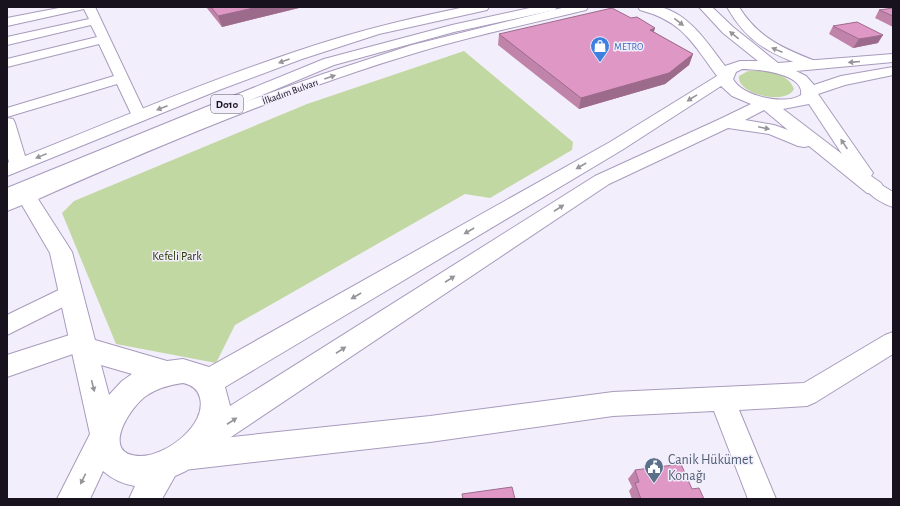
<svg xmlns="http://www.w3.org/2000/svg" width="900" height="506" font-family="'Alegreya Sans',sans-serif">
	<rect width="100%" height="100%" fill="#f3eefc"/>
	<path fill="#c2d8a3" d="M464,51L573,142L572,150L490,198L465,194L235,325L216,363L116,344L62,213L74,201L307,104Z
		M748,71C763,70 788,72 794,89C786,106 736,94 739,76Z"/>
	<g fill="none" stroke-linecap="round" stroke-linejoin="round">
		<defs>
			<path id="minor" d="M64,7H95L147,117L144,120L139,122L134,120L117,84L7,117V108L114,76L99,44L7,67V59L97,37L91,25L7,45V37L89,19L84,9L7,26V18Z
				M874,182L880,184L893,192V207C883,204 871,197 865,188L868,184Z
				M71,284L79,287L82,293L79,299L7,335V315Z
				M82,331L90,334L94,341L90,348L7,377V355Z
				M893,332V354L816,402L807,406L739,410L776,499H748L714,411L613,416L430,442L184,470L174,466L170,456L174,446L184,442L430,416L613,392L804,383L885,335Z"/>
			<path id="major" d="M465,7H489L487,10L379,34L302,59L219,90L7,176V163L9,162L7,155V118L13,119L15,123L25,156C128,115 230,71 335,39C378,26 421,16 465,7Z
				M566,7H588L586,10C532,23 476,35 422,51C290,90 163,144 38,199L72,252L95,340L167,361L183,359L209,367L610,142L717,76C692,42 682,21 640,10L638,7C645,7 653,6 660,7C690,14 708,44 725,66L740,61H758L723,33L699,7H712L733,27L778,63L893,54V62L796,71L806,76L814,85L841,76L893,67V75L845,85L818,94L873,173L871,176L881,183L884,188L881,193L874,194L867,193L809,146L804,147L798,146L769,134L728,128L609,184L207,453L201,460L186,471L175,476L162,499H129L135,486C123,484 112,479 103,471L90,499H57L90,434L50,253L22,205L7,211V196L156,134L323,74L412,45ZM742,69C756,69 805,73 801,95C785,106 741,96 733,79L736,72ZM721,86L732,96L751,104L720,119L595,176L230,406L225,387L622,150ZM809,104L842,154L783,109ZM764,110L788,130L774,125L745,120ZM101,365L132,374L122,381L109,395ZM183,383C192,385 198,389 200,398C207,425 166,456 141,456C99,456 129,408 146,396C157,388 169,385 183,383Z"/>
			<path id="highway" d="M534,7H557L555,10L454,32L334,65L7,202V188L324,59L452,25Z
				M727,7H739C759,39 785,49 818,62L820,65L818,68L813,69L808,68C770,53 748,44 727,7Z"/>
		</defs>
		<use href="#minor" stroke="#a89bbc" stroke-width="2"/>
		<use href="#major" stroke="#a89bbc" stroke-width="2"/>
		<use href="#highway" stroke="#a89bbc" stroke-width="2"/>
		<use href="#minor" fill="#fff" fill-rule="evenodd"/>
		<use href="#major" fill="#fff" fill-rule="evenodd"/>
		<use href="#highway" fill="#fff" fill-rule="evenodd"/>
	</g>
	<path fill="#c083aa" d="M206,7H303L222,27Z
		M893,8V27L875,18L879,10Z
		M833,26L878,43L853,48L829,34Z
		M654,32L693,54L689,65L665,84L579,109L498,45L499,34Z
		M635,470L692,489L704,499H632L629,491L632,487L628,479Z"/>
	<path fill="#9c6a8b" d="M258,7H303L222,27L218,16Z
		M655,28L652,39L650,30Z
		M883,35L878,43L853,48L859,39Z
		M693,54L689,65L665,84L579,109L581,98Z"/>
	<path fill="#df98c6" stroke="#9c6a8b" d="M211,7H258L218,16Z
		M612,8L631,18L637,17L655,28L650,30L693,54L669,73L581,98L499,34Z
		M893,8V16L879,10Z
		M857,22L883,35L859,39L833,26Z
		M681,464L692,489L699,488L704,499H641L635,483L639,482L635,470Z
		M512,487L515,499H463L462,494Z"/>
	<defs><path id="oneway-solid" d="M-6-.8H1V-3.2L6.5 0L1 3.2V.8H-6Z"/></defs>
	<g fill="#97949a">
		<use href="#oneway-solid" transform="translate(679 22) rotate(38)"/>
		<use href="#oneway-solid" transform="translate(734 35) rotate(-141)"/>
		<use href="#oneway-solid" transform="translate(777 50) rotate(-158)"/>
		<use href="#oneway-solid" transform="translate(284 61) rotate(160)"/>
		<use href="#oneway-solid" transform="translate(854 62) rotate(175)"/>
		<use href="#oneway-solid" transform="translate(330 77) rotate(-19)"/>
		<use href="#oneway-solid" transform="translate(692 98) rotate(148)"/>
		<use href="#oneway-solid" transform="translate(162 108) rotate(159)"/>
		<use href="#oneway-solid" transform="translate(764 128) rotate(12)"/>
		<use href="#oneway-solid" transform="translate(844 144) rotate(-124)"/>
		<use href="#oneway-solid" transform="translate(41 156) rotate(158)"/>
		<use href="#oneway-solid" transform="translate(581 166) rotate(150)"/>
		<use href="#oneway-solid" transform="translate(559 208) rotate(-33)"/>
		<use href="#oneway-solid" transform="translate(469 231) rotate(150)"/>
		<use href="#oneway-solid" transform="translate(450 279) rotate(-33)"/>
		<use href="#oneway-solid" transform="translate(356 296) rotate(150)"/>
		<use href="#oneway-solid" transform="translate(341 350) rotate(-33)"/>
		<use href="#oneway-solid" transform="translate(93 386) rotate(76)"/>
		<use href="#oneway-solid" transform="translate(232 421) rotate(-33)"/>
		<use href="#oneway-solid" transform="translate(83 479) rotate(116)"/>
	</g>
	<defs>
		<symbol id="shop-pin" viewBox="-11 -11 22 30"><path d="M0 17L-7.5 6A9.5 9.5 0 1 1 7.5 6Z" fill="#3f7fe0" stroke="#f3eefc"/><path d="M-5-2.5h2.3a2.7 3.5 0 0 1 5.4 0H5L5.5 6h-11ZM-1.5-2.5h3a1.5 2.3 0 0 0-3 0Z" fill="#fff"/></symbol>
		<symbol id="civic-pin" viewBox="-11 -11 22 30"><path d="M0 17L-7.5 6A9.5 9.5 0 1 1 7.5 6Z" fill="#5c6f8a" stroke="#f3eefc"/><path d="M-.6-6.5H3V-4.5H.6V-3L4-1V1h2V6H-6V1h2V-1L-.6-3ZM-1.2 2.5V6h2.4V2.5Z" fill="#fff"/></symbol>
	</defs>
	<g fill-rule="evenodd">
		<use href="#shop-pin" x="589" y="35" width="22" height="30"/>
		<use href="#civic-pin" x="643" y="456" width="22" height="30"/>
	</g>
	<g text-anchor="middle" stroke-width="3" stroke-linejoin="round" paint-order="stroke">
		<g font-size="10" fill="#366cbe" stroke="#f3eefc" text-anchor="start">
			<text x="614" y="50">METRO</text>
		</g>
		<g font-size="10" fill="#17121e" stroke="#f3eefc">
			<text transform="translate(290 91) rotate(-20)" y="4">İlkadım Bulvarı</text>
		</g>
		<rect fill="#f3eefc" stroke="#595461" stroke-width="1" x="211" y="95" width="32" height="18" rx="3"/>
		<g font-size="11" font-weight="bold" fill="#17121e">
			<text x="227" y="108">D010</text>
		</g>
		<g font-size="12" fill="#233400" stroke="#f3eefc">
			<text x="177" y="260">Kefeli Park</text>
		</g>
		<g font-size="14" fill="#4e5e75" stroke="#f3eefc" text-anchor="start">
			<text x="668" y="464">Canik Hükümet<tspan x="668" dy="16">Konağı</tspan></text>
		</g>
	</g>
	<rect width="900" height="506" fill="none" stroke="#17121e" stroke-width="16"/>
</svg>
